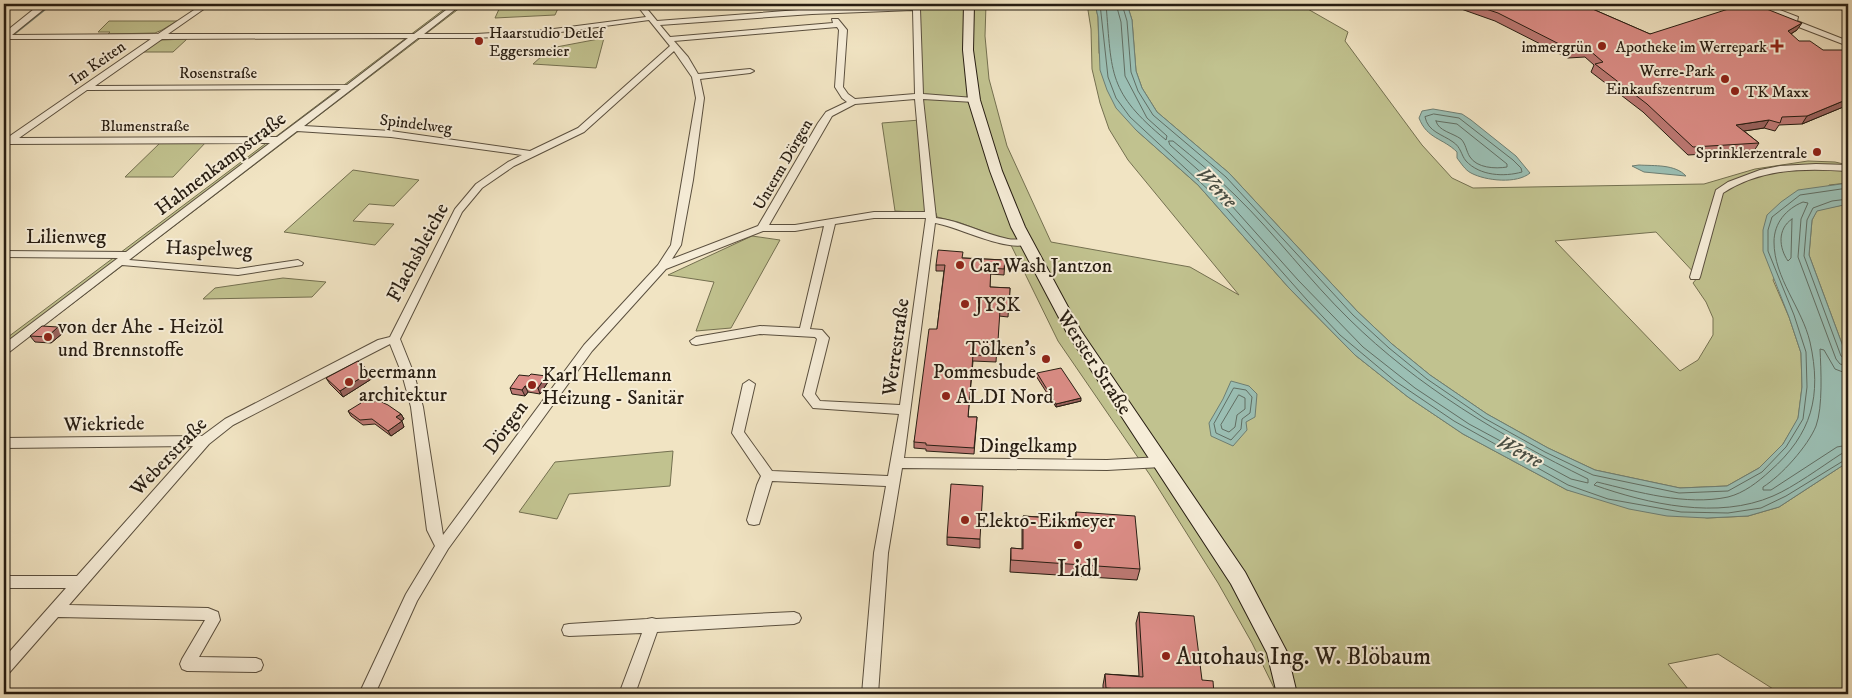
<svg xmlns="http://www.w3.org/2000/svg" width="1852" height="698" font-family="'IM FELL DW Pica',serif">
	<rect width="100%" height="100%" fill="#f1e4c3"/>
	<filter id="stains"><feTurbulence type="fractalNoise" baseFrequency=".004" numOctaves="4"/><feColorMatrix values="0 0 0 0 .2 0 0 0 0 .09 0 0 0 0 .02 0 0 0 .5 -.17"/></filter>
	<radialGradient id="worn" r=".72"><stop offset=".6" stop-color="#630" stop-opacity="0"/><stop offset="1" stop-color="#630" stop-opacity=".3"/></radialGradient>
	<path fill="#c1c28f" stroke="#747050" fill-rule="evenodd" d="M451,4H465L4,356V340L269,141H207L173,177H125L161,142H18L10,144L21,136L20,138H274Z
		M494,4H560L555,15L495,18L500,7H490Z
		M917,4H986L985,36L989,79L1007,146L1051,242L1190,267L1239,295L1128,160L1109,129L1100,103L1092,69L1091,29L1087,4H1095L1098,17L1099,53L1136,130L1198,185L1289,288L1355,355L1408,397L1463,434L1567,490L1707,518L1748,516L1779,507L1848,462V694H1781L1718,654L1668,664L1692,694H1277L1252,643L1218,583L1150,475L1058,341L1009,241L958,222L937,217L936,213L895,211L882,123L920,120L916,36Z
		M1127,4H1299L1348,32L1345,41L1422,145L1452,178L1473,188L1704,184L1755,169L1808,161L1835,162L1848,165V183L1829,185L1773,280L1789,317L1801,353L1802,387L1798,419L1783,444L1759,468L1727,486L1680,488L1595,470L1548,448L1487,414L1430,375L1392,344L1357,311L1229,173L1157,112L1142,88L1136,71L1132,20ZM1656,232L1698,277L1693,283L1706,302L1713,318V335L1698,360L1680,371L1555,241Z
		M109,21H177L162,30L155,33L108,34L110,32H98Z
		M604,38L596,68L533,64L551,48Z
		M187,39L173,52H141L161,40Z
		M353,170L419,180L394,206L369,204L353,221L394,224L375,245L284,232Z
		M1848,204V360L1809,255L1812,220L1817,210Z
		M752,236L780,240L731,328L696,331L714,282L668,275Z
		M283,278L326,282L312,297L203,299L215,288Z
		M673,451L670,486L569,494L557,519L519,512L555,462Z"/>
	<path fill="#9bbfb4" stroke="#6d7e73" d="M1095,4H1127L1132,20L1136,71L1142,88L1157,112L1229,173L1357,311L1392,344L1430,375L1487,414L1548,448L1595,470L1680,488L1727,486L1759,468L1783,444L1798,418L1802,387L1801,353L1789,317L1763,251V230L1767,215L1781,202L1798,190L1848,183V204L1817,211L1812,220L1809,255L1848,360V462L1779,507L1748,516L1707,518L1667,516L1629,509L1567,490L1463,434L1408,397L1355,355L1289,288L1198,185L1136,130L1116,108L1107,90L1100,70L1098,17Z
		M1433,109L1462,114L1471,120L1516,156L1530,173C1517,184 1486,181 1471,173C1465,170 1461,163 1457,158V152C1443,138 1427,139 1419,118L1422,111Z
		M1639,165C1654,166 1675,164 1686,176L1644,172L1632,166Z
		M1231,381L1249,386L1257,394L1255,417L1246,422L1247,430L1233,446L1211,436L1209,423L1223,399Z"/>
	<g fill="none" stroke-linecap="round" stroke-linejoin="round">
		<path stroke="#616e63" stroke-width="1" d="M1100,4L1108,77L1116,98L1130,117L1214,195L1307,300L1340,335L1395,381L1454,421L1568,485L1608,499L1681,512L1728,513L1761,508L1786,496L1848,458
			M1106,4C1112,75 1108,92 1166,140L1167,136L1147,118L1125,76L1121,22L1116,4
			M1122,4L1127,21L1131,72L1138,91L1153,115L1226,177L1353,315L1389,348L1427,379L1484,418L1545,452L1593,475L1679,493L1728,491L1762,472L1786,447L1803,419L1807,387L1806,352L1794,315L1768,251V230L1772,217L1800,195L1848,188
			M1434,114L1459,118L1513,160L1521,168L1522,172C1504,177 1480,176 1466,161C1461,155 1461,147 1453,142C1442,134 1428,132 1425,117Z
			M1436,121L1457,124L1507,164V167C1495,169 1477,168 1470,157C1466,151 1466,144 1461,139C1453,133 1438,131 1436,121Z
			M1169,141H1173C1195,159 1216,176 1236,196C1276,235 1309,280 1349,319C1418,387 1501,436 1588,479V483L1571,479L1469,424L1415,388L1363,347L1298,280L1206,177L1170,145Z
			M1848,199L1832,201L1813,208L1807,220L1804,256L1841,356L1848,360
			M1792,219L1791,258L1788,261C1779,248 1777,229 1792,219Z
			M1848,366L1840,364L1836,359L1798,257L1801,219L1808,203L1803,202C1786,209 1774,223 1774,242C1774,278 1802,308 1810,342C1822,396 1812,434 1770,471C1758,482 1744,493 1728,497C1686,506 1638,492 1597,482L1594,485C1648,504 1718,520 1773,496C1794,487 1821,467 1841,454L1848,452
			M1848,374L1835,369L1824,350L1820,349C1821,369 1823,407 1816,426C1808,446 1781,476 1763,487V490H1771L1837,447L1848,445
			M1234,388L1246,390L1252,397L1250,413L1242,419L1241,429L1231,440L1216,433L1214,424Z
			M1239,395L1245,398V409L1237,415L1235,427L1229,432L1222,429L1221,425Z"/>
		<path stroke="#6d7e73" stroke-width="2.5" d="M15,33L45,9
			M4,41L6,40"/>
		<defs>
			<path id="minor" d="M71,4L100,5L96,7L44,9L12,35L158,34L203,4H211L168,34H414L454,4H462L424,34H476L546,30L646,17L636,4H643L657,21L812,9L912,5L913,4L972,5L973,7L969,9H920L923,94L974,98L978,100L974,102L923,99L936,218C961,221 983,234 1008,239C1016,241 1025,237 1031,242C1014,256 957,226 935,223L904,458L1107,460L1161,457L1165,459L1167,462L1165,465L1161,467L1107,470L902,468L888,553L878,694H862L874,553L886,486L772,481L759,524L754,525L749,524L747,520L757,485L761,476L732,433L743,384L749,380L755,384L744,432L772,471L888,476L899,414L813,408L803,395L817,339L815,337L760,334L696,345L692,344L690,341L696,337L760,326L800,328L824,226L795,231H763L666,269L592,351L448,549L417,601L375,694H359L406,594L435,546L427,530L411,407L402,374L390,344L233,425L209,444L69,605L208,608L218,612L220,620L199,657L256,658L261,660L263,665L261,670L256,672L187,671L182,669L180,664L182,659L205,620L58,617L9,673L4,675V658L66,588H4V576H77L193,446L4,448V438L202,436L225,419L378,340L390,337L455,209L476,184L508,162L522,155L391,137L297,131L129,260L238,269L298,260L303,263L302,265L238,275L122,265L8,353L4,354V344L118,258L4,257V251L126,252L270,143L4,144V138H7L151,39H4V33L39,5ZM913,10L915,94L855,99L848,94L843,87L847,30L838,19H832L833,23L670,37L660,25L812,14ZM649,20L670,46L578,128L530,151L391,131L304,126L418,38H476L546,34ZM837,27L839,30L835,87L842,98L847,102L826,112L818,123L758,226L672,259L681,245L693,180L704,98L700,79L750,73L754,71L750,69L698,74L688,57L674,41ZM408,38L347,85L95,86L162,39ZM674,51L692,77L696,98L671,245L658,265L584,345L443,535L423,407L414,374L400,339L462,212L482,188L514,166L584,132ZM341,89L277,137L19,138L87,90ZM915,99L925,212H874L795,225H769L832,116L855,104ZM874,218H926L900,405L820,401L815,394L829,338L822,330L810,329L835,224Z
				M1754,4H1764L1798,17L1797,21L1848,41V46L1783,21L1782,19L1784,17Z
				M1830,4H1840L1848,7V12Z
				M1816,164L1848,165V171C1805,168 1761,168 1723,193L1700,277L1699,279H1691L1690,277L1716,190L1728,182L1760,170L1780,166Z
				M794,612L799,614L801,618L799,622L794,624L657,632L635,694H619L642,633L569,636L564,635L562,630L564,625L569,624L647,619L652,618L656,619Z"/>
			<path id="secondary" d="M964,4H974L973,50L980,100L1002,171L1025,227L1081,331L1245,572L1287,652L1297,694H1277L1267,653L1231,584L1067,333L1011,227L990,171L968,100L963,50Z"/>
		</defs>
		<use href="#minor" stroke="#5a4f3e" stroke-width="2"/>
		<use href="#secondary" stroke="#271d12" stroke-width="2"/>
		<use href="#minor" fill="#f6edd8" fill-rule="evenodd"/>
		<use href="#secondary" fill="#f6edd8" fill-rule="evenodd"/>
	</g>
	<path fill="#bd7974" stroke="#271d12" d="M1447,4H1581L1650,34L1797,30L1791,34L1848,105L1802,124L1779,125L1775,131L1764,128L1744,131L1759,143L1754,151L1688,155L1643,112L1591,72L1594,65L1585,57L1568,58L1495,21Z
		M963,258L1005,260L1004,275L990,274V287L1010,288L1008,317L999,316L996,362L973,361L968,417H977L974,454L926,451V449L914,448V442L937,329L944,271H936V265Z
		M58,327L63,333L51,343L35,342L30,336Z
		M1037,373L1081,401L1056,407L1036,376Z
		M326,378H373L343,397L330,384Z
		M548,382L540,394L528,392L525,396L512,394L510,388Z
		M374,402L401,414L404,419L401,421L404,427L391,436L375,424L363,425L351,416L348,411Z
		M1076,512L1140,569L1137,580L1010,572L1011,548L1022,549V528L1023,516L1075,519Z
		M947,537L980,539V548L947,545Z
		M1139,612L1202,680L1214,694H1103V685L1105,674L1139,676L1136,623Z"/>
	<path fill="#9a635e" stroke="#271d12" d="M1802,23L1797,30L1784,38L1788,31Z
		M1848,99V105L1802,124L1807,116Z
		M1769,120L1764,128L1731,133L1736,125Z
		M58,327L63,333L51,343L47,337Z
		M370,372L373,378L343,397L340,391Z
		M546,376L548,382L540,394L538,388Z
		M525,386L528,392L525,396L522,390Z
		M1081,398V401L1056,407V404Z
		M401,414L404,419L399,423L396,417Z
		M402,421L404,427L391,436L388,431Z"/>
	<path fill="#dc8d87" stroke="#271d12" d="M1471,4H1581L1650,34L1744,4H1754L1802,23L1788,31L1799,41H1810L1823,50H1848V99L1807,116L1782,117L1780,123L1769,120L1736,125L1759,143L1693,147L1647,104L1595,64L1603,62L1588,49L1571,50L1498,13Z
		M938,250L963,252L962,258L1005,260L1004,269L991,268L990,287L1010,288L1009,311L1000,310L997,356L973,355L968,417H977L974,448L926,445V443L914,442L929,329H937L945,265H936Z
		M42,326L58,327L47,337L30,336Z
		M358,361L370,372L340,391L326,378Z
		M1061,368L1081,398L1056,404L1037,373Z
		M531,374L546,376L538,388L525,386L522,390L510,388L519,375L529,376Z
		M367,396L374,402L377,400L388,405L401,414L396,417L402,421L388,431L372,419L360,420L348,411L361,403V400Z
		M951,484L983,486L980,539L947,537Z
		M1076,512L1135,516L1140,569L1011,560V548L1023,549V516L1077,520Z
		M1139,612L1194,616L1202,680L1213,681L1214,694H1128V690L1106,688L1105,674L1143,677Z"/>
	<g fill="#8f2418" stroke="#f6edd8" stroke-width="2">
		<circle cx="479" cy="41" r="5"/>
		<circle cx="1602" cy="46" r="5"/>
		<path d="M1774.5 38.5h5v5h5v5h-5v5h-5v-5h-5v-5h5z"/>
		<circle cx="1725" cy="79" r="5"/>
		<circle cx="1735" cy="91" r="5"/>
		<circle cx="1817" cy="152" r="5"/>
		<circle cx="960" cy="265" r="5"/>
		<circle cx="965" cy="304" r="5"/>
		<circle cx="48" cy="337" r="5"/>
		<circle cx="1046" cy="359" r="5"/>
		<circle cx="349" cy="382" r="5"/>
		<circle cx="532" cy="385" r="5"/>
		<circle cx="946" cy="396" r="5"/>
		<circle cx="965" cy="520" r="5"/>
		<circle cx="1078" cy="545" r="5"/>
		<circle cx="1166" cy="656" r="5"/>
	</g>
	<g text-anchor="middle" stroke-width="4" stroke-linejoin="round" paint-order="stroke">
		<g font-size="16" fill="#271d12" stroke="#f6edd8" text-anchor="end">
			<text x="489" y="38" text-anchor="start">Haarstudio Detlef<tspan x="489" dy="18">Eggersmeier</tspan></text>
			<text x="1592" y="52">immergrün</text>
			<text x="1767" y="52">Apotheke im Werrepark</text>
			<text x="1715" y="76">Werre-Park<tspan x="1715" dy="18">Einkaufszentrum</tspan></text>
			<text x="1745" y="97" text-anchor="start">TK Maxx</text>
			<text x="1807" y="158">Sprinklerzentrale</text>
		</g>
		<g font-size="16" fill="#271d12" stroke="#f6edd8">
			<text transform="translate(97 62) rotate(-35)" y="6">Im Keiten</text>
			<text x="218" y="78">Rosenstraße</text>
			<text transform="translate(416 123) rotate(7)" y="6">Spindelweg</text>
			<text x="145" y="131">Blumenstraße</text>
			<text transform="translate(782 164) rotate(-60)" y="6">Unterm Dörgen</text>
		</g>
		<g font-size="20" fill="#271d12" stroke="#f6edd8">
			<text transform="translate(220 163) rotate(-37)" y="7">Hahnenkampstraße</text>
			<text x="66" y="243">Lilienweg</text>
			<text transform="translate(209 248) rotate(2)" y="7">Haspelweg</text>
			<text transform="translate(417 252) rotate(-62)" y="7">Flachsbleiche</text>
			<text transform="translate(895 347) rotate(-82)" y="7">Werrestraße</text>
			<text transform="translate(1095 362) rotate(57)" y="7">Werster Straße</text>
			<text transform="translate(104 423) rotate(-1)" y="7">Wiekriede</text>
			<text transform="translate(505 427) rotate(-54)" y="7">Dörgen</text>
			<text x="1028" y="452">Dingelkamp</text>
			<text transform="translate(168 456) rotate(-46)" y="7">Weberstraße</text>
		</g>
		<g font-size="20" fill="#271d12" stroke="#f6edd8" text-anchor="start">
			<text x="970" y="272">Car Wash Jantzon</text>
			<text x="975" y="311">JYSK</text>
			<text x="58" y="333">von der Ahe - Heizöl<tspan x="58" dy="23">und Brennstoffe</tspan></text>
			<text x="1036" y="355" text-anchor="end">Tölken's<tspan x="1036" dy="23">Pommesbude</tspan></text>
			<text x="359" y="378">beermann<tspan x="359" dy="23">architektur</tspan></text>
			<text x="542" y="381">Karl Hellemann<tspan x="542" dy="23">Heizung - Sanitär</tspan></text>
			<text x="956" y="403">ALDI Nord</text>
			<text x="975" y="527">Elekto-Eikmeyer</text>
		</g>
		<g font-size="21" font-style="italic" fill="#4a4e43" stroke="#f6edd8">
			<text transform="translate(1217 187) rotate(46)" y="7">Werre</text>
			<text transform="translate(1520 451) rotate(27)" y="7">Werre</text>
		</g>
		<g font-size="24" fill="#271d12" stroke="#f6edd8">
			<text x="1078" y="576">Lidl</text>
			<text x="1176" y="664" text-anchor="start">Autohaus Ing. W. Blöbaum</text>
		</g>
	</g>
	<rect width="1852" height="698" fill="none" stroke="#f1e4c3" stroke-width="20"/>
	<rect x="5" y="5" width="1842" height="688" fill="none" stroke="#271d12" stroke-width="2.5"/>
	<rect x="10" y="10" width="1832" height="678" fill="none" stroke="#271d12"/>
	<rect width="100%" height="100%" filter="url(#stains)"/>
	<rect width="100%" height="100%" fill="url(#worn)"/>
</svg>
